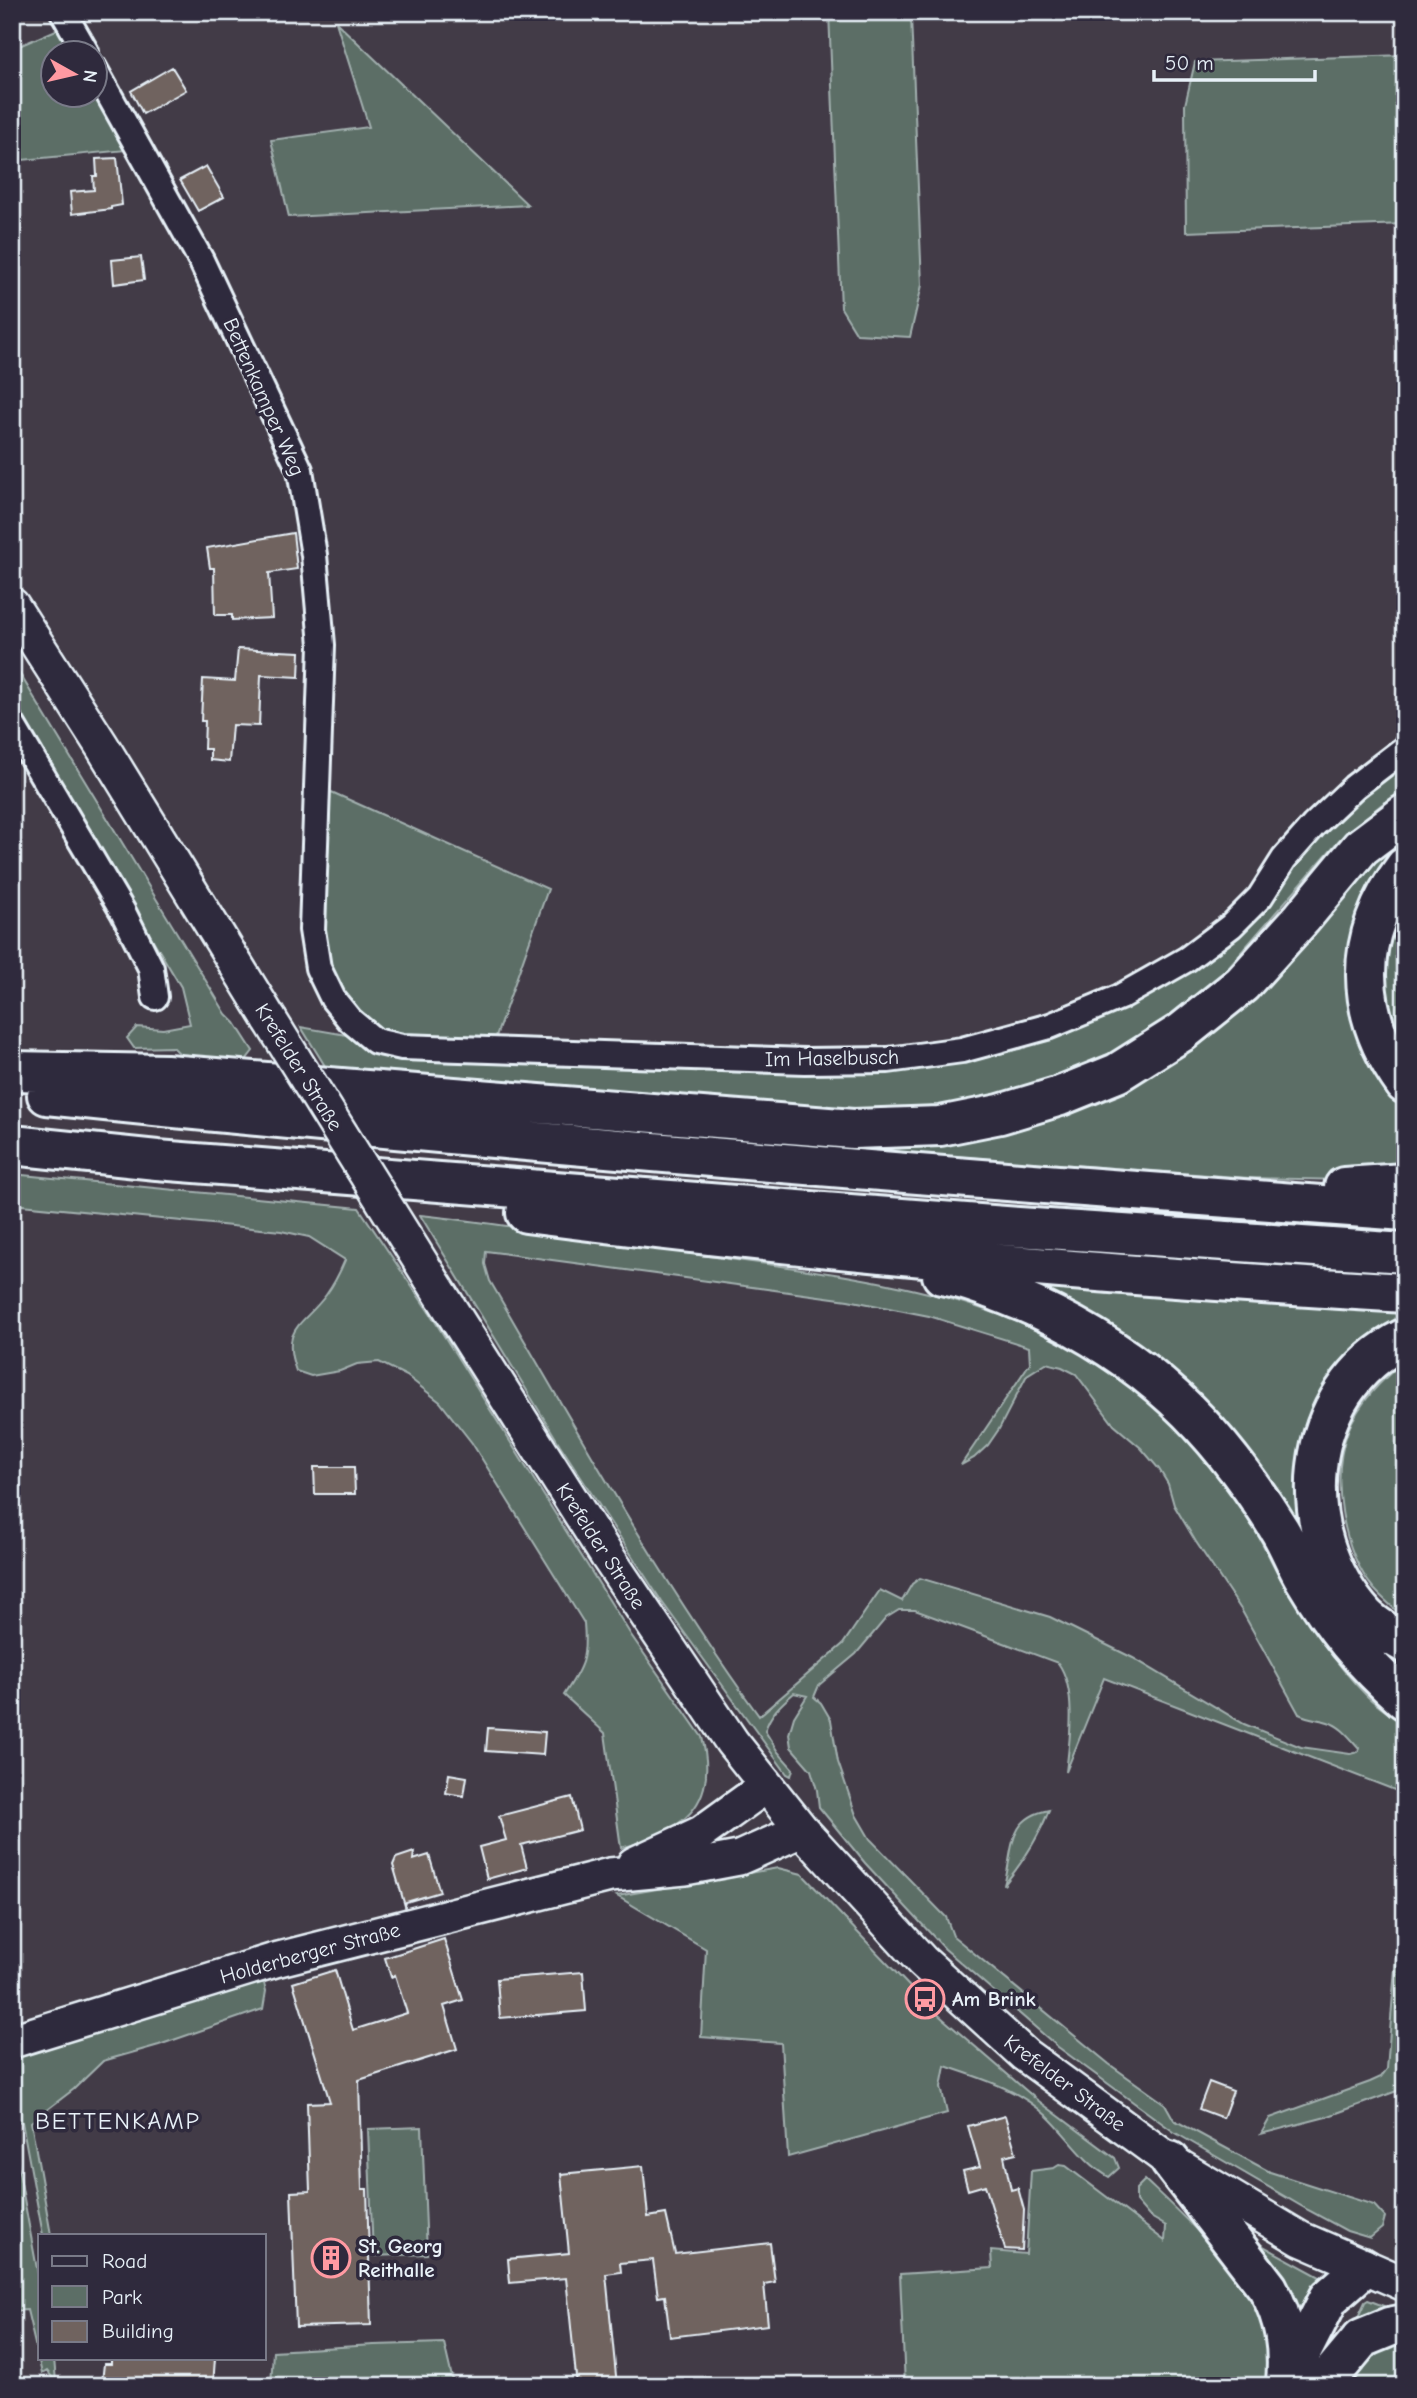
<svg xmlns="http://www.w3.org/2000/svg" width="1417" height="2398" font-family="'Comic Neue',sans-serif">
	<rect width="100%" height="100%" fill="#423b47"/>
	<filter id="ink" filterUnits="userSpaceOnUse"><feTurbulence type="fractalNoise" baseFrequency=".0143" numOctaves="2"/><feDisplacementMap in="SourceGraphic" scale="14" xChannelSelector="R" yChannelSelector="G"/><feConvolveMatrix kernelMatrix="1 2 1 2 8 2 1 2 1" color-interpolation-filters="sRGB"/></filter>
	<g filter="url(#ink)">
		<path fill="#5c6e66" stroke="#a2b0af" stroke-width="2" fill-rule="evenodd" d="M829,12H909L911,16L922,285L910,337L857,334L841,308Z
			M336,22L528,205L289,217L271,140L369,127Z
			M70,24L86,52H52V94H94L95,68L127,150L12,161V49Z
			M1405,55V224L1186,232L1185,105L1195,62Z
			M12,661L226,1014L235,1023L253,1051L242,1065L185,1059L173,1047L134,1048L127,1038L137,1027L163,1029L190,1024L181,987L12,705Z
			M1405,756V789L1382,804L1339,840L1223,973L1183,1008L1116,1052L1064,1075L985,1101L924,1109L862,1112L330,1074L301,1027L352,1036L923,1064L1175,975L1306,843Z
			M327,790L548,889L494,1042L403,1039L377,1032L338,994L318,931Z
			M1405,824V850L1365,920L1405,1098V1175L1347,1180L1249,1178L871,1150L872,1142L934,1146L935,1135L1123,1080Z
			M1405,903V1052C1387,1010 1379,979 1393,934C1396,923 1399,912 1405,903Z
			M12,1174L359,1208L431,1315L631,1635L702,1737C720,1806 681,1832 621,1848L605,1733L564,1695C583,1666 587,1658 584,1623L472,1443L440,1402L407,1376L379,1362L357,1364L340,1371L311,1376L296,1371C280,1327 303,1326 326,1295C334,1284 340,1272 345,1260L309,1237L281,1231L12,1204Z
			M420,1215C506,1224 592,1239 678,1252C857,1277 1049,1290 1180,1431C1204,1457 1227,1484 1246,1514C1259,1534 1268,1556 1280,1577C1305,1617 1333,1662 1367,1696C1378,1707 1393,1716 1405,1725V1794L1104,1678L1066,1772C1070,1740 1077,1689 1058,1663L915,1610H899L886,1618L856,1654L819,1685L814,1697L821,1703L831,1720L838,1762L856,1815L870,1839L946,1917L953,1936L1109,2064L1165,2104L1174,2120L1270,2172L1374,2205L1385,2217L1382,2228L1370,2238L1347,2231L1308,2210L1174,2132L1058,2047L945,1949L865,1863L819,1807L817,1790L811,1770L791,1747L789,1734L794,1717L807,1696L794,1693C780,1705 770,1714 765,1731L778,1752L793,1769L791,1776L787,1774L662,1602L560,1445ZM486,1251L848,1300L929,1316L1029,1347L1030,1363L961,1465L974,1458L988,1445L999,1429L1027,1375L1046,1363L1062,1367L1076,1374L1114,1425L1141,1448L1159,1469L1168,1484L1174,1505L1196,1542L1242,1611L1299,1714C1309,1719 1318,1719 1328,1722C1341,1726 1349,1737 1359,1748L1358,1752L1350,1754L1301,1747L1244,1724L1133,1658L1050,1617L920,1578L912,1584L902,1601L880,1590L843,1644L759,1716C659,1578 576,1429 490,1281L485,1264Z
			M1012,1286L1248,1304L1405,1312V1323L1306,1496L1405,1655V1690L1257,1480Z
			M1405,1360V1619C1395,1609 1383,1599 1374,1589C1342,1551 1330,1477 1348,1431C1359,1402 1382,1380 1405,1360Z
			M1049,1810C1039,1837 1023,1862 1004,1885C1014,1851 1006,1818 1049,1810Z
			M1405,1843V2088L1326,2117L1261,2134L1270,2118L1370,2082L1381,2077L1387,2069Z
			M778,1868L802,1874L927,2005L1036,2099L1115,2158L1119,2168L1109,2177C1084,2163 1068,2136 1047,2116C1016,2088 983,2079 945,2066L941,2087L947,2113L788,2157L781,2043L701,2037L706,1949L617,1896Z
			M252,1982L264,1983L266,1991L263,2009L159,2045L103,2061L74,2089L31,2122L51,2235H43L22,2122L12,2120V2053Z
			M422,2127L427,2254L373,2256L368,2129Z
			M12,2134L40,2285V2358H54L56,2382L47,2371L42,2374L27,2310L12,2311Z
			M1059,2165L1066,2166L1165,2241L1166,2226L1149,2216L1136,2201V2189L1145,2180C1187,2220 1261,2286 1271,2344C1273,2358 1269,2373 1264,2386H905L900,2274L992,2268L991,2251L1026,2254L1031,2171L1054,2168Z
			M1243,2235L1320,2277L1322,2281L1300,2330Z
			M1368,2300L1397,2311L1351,2332L1365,2302Z
			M1405,2342V2386H1338C1358,2368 1378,2349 1405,2342Z
			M444,2343L454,2386H271L273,2351L374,2345Z"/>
		<path fill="#70635f" stroke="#e8f1f8" stroke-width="2" d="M172,67L186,90L143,114L131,91Z
			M117,158L122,205L111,207V209L72,214L70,192L94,190L93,176H97L96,159Z
			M206,166L224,197L198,211L180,180Z
			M141,257L144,280L114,284L112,260Z
			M293,533L297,569L269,573L272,618L232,620V615H215L214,568H210L207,548Z
			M238,649L300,652L299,677L261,675L259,726L232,725L229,762L210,760V749H204L205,721H201L203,679L235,681Z
			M314,1467H354L355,1494H315Z
			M488,1728L545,1732L543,1755L486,1751Z
			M449,1774L467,1777L464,1796L446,1793Z
			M572,1797L580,1830L521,1845L527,1868L487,1879L479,1847L506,1840L499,1816Z
			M414,1852L413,1860L429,1855L440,1892L406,1902L405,1906L393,1865L396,1858Z
			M444,1939L463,2000L444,2006L457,2049L359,2080L362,2189H367L371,2325L296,2327L291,2192L310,2191L307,2103L330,2102L293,1983L335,1970L353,2030L407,2013L395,1975L391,1977L385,1958Z
			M583,1972L586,2011L500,2018L497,1979Z
			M1209,2082L1233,2091L1223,2118L1199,2109Z
			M1005,2116L1016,2153L1004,2156L1011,2190L1018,2188L1024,2210L1022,2250L1005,2249L985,2185L968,2190L963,2171L980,2167L968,2126Z
			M643,2166L648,2217L666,2214L675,2254L770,2243L775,2282L764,2284L768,2325L670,2337L665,2296L658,2297L653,2260L620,2263L621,2272L606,2274L617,2386H577L566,2278L510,2283L508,2259L569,2253L561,2174Z
			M111,2358H215L213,2386H109L110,2383L102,2382L104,2364H111Z"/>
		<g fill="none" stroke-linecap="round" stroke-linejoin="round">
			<defs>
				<path id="minor" d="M63,12L86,52
					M94,68L201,260L300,470L314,555L322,645L312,930L318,968L333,999L350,1020L375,1041L402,1047L805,1061L888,1060L962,1050L1050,1026L1120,997L1187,959L1231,926L1260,897L1284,859L1314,825L1354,787L1405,748
					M12,724L123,912L151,968L155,997"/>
				<path id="secondary" d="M12,605L102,746L270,1020
					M430,1277L607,1556L732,1742L802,1830L922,1961L1025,2055L1170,2161L1301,2239L1405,2284
					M634,1864L701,1833L766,1786
					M12,2041L275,1960L610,1875L685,1868L739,1858L802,1830"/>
				<path id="motorway" d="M1405,867C1352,937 1354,1014 1405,1084
					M12,1071L166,1074L853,1129L940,1126L1000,1114L1060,1096L1117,1073L1182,1032L1242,984L1302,918L1361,847L1405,814
					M47,1095C499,1142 952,1178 1405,1211
					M12,1145L157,1160L1018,1227L1405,1253
					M1344,1187L1405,1183
					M526,1213C818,1251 1111,1276 1405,1293
					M942,1275C973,1280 1004,1294 1033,1306C1146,1358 1215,1425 1280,1531C1289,1546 1295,1563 1304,1578C1333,1627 1362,1662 1405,1700
					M1405,1338C1299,1391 1290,1533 1365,1616C1376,1627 1392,1636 1405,1643
					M1170,2161L1268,2288C1285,2320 1289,2348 1286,2383
					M1289,2377L1329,2298L1363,2268
					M1322,2386L1362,2338L1389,2327L1405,2324"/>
			</defs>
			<use href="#minor" stroke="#e8f1f8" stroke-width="30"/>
			<use href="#secondary" stroke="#e8f1f8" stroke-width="38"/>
			<use href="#motorway" stroke="#e8f1f8" stroke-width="44"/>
			<use href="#minor" stroke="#2f2a3d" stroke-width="24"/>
			<use href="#secondary" stroke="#2f2a3d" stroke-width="33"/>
			<use href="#motorway" stroke="#2f2a3d" stroke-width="38"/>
			<defs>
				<path id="secondary-bridge" d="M270,1020L430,1277"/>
			</defs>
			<use href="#secondary-bridge" stroke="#e8f1f8" stroke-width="38" stroke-linecap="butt"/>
			<use href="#secondary-bridge" stroke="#2f2a3d" stroke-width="33"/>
		</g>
	</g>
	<defs>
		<symbol id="bus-ring" viewBox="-11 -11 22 22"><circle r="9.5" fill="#2f2a3d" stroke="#ff9aa2" stroke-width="1.5"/><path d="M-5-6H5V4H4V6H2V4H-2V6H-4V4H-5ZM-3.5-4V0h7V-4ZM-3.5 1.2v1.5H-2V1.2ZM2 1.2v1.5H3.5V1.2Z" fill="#ff9aa2"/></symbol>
		<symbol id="building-ring" viewBox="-11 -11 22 22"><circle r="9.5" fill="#2f2a3d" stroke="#ff9aa2" stroke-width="1.5"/><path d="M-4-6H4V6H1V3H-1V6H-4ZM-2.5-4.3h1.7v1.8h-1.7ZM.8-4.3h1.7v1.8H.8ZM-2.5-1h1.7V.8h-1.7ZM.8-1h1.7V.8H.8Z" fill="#ff9aa2"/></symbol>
	</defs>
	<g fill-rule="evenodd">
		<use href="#bus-ring" x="903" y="1977" width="44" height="44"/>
		<use href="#building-ring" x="309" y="2236" width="44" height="44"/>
	</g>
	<g text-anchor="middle" stroke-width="7" stroke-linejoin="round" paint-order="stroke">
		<g font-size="21" fill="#e8f1f8" stroke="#2f2a3d">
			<text transform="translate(264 397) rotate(66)" y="7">Bettenkamper Weg</text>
			<text transform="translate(832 1058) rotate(-1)" y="7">Im Haselbusch</text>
			<text transform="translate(299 1067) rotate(58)" y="7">Krefelder Straße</text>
			<text transform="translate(601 1546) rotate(57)" y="7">Krefelder Straße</text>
			<text transform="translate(310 1953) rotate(-15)" y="7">Holderberger Straße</text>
			<text transform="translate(1065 2083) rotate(37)" y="7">Krefelder Straße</text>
		</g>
		<g font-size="21" font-weight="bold" fill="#e8f1f8" stroke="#2f2a3d" text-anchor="start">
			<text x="952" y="2006">Am Brink</text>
			<text x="358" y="2253">St. Georg<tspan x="358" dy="24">Reithalle</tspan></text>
		</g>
		<g font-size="24" letter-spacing="2" fill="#e8f1f8" stroke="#2f2a3d">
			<text x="118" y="2129">BETTENKAMP</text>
		</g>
	</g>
	<rect width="1417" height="2398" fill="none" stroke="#2f2a3d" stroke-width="42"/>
	<rect x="21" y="21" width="1375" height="2356" fill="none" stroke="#e8f1f8" stroke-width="2.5" filter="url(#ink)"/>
	<rect x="38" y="2234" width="228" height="126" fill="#2f2a3d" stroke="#797a88" stroke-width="2"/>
	<rect x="52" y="2256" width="35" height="10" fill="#2f2a3d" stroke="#797a88" stroke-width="2"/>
	<text x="102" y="2268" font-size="21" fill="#e8f1f8">Road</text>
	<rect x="52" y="2286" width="35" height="21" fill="#5c6e66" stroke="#797a88" stroke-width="2"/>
	<text x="102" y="2304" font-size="21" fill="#e8f1f8">Park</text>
	<rect x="52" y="2321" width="35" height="21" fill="#70635f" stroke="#797a88" stroke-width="2"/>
	<text x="102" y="2338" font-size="21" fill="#e8f1f8">Building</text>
	<g transform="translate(74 74) rotate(98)"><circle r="33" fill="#2f2a3d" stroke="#797a88" stroke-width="2"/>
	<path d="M0-5L12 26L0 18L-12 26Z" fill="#ff9aa2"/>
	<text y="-10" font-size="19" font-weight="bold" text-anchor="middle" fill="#e8f1f8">N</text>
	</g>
	<path d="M1154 70v10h161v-10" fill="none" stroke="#e8f1f8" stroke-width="3.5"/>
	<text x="1165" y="70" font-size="21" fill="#e8f1f8" stroke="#2f2a3d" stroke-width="5" paint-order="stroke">50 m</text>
</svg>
